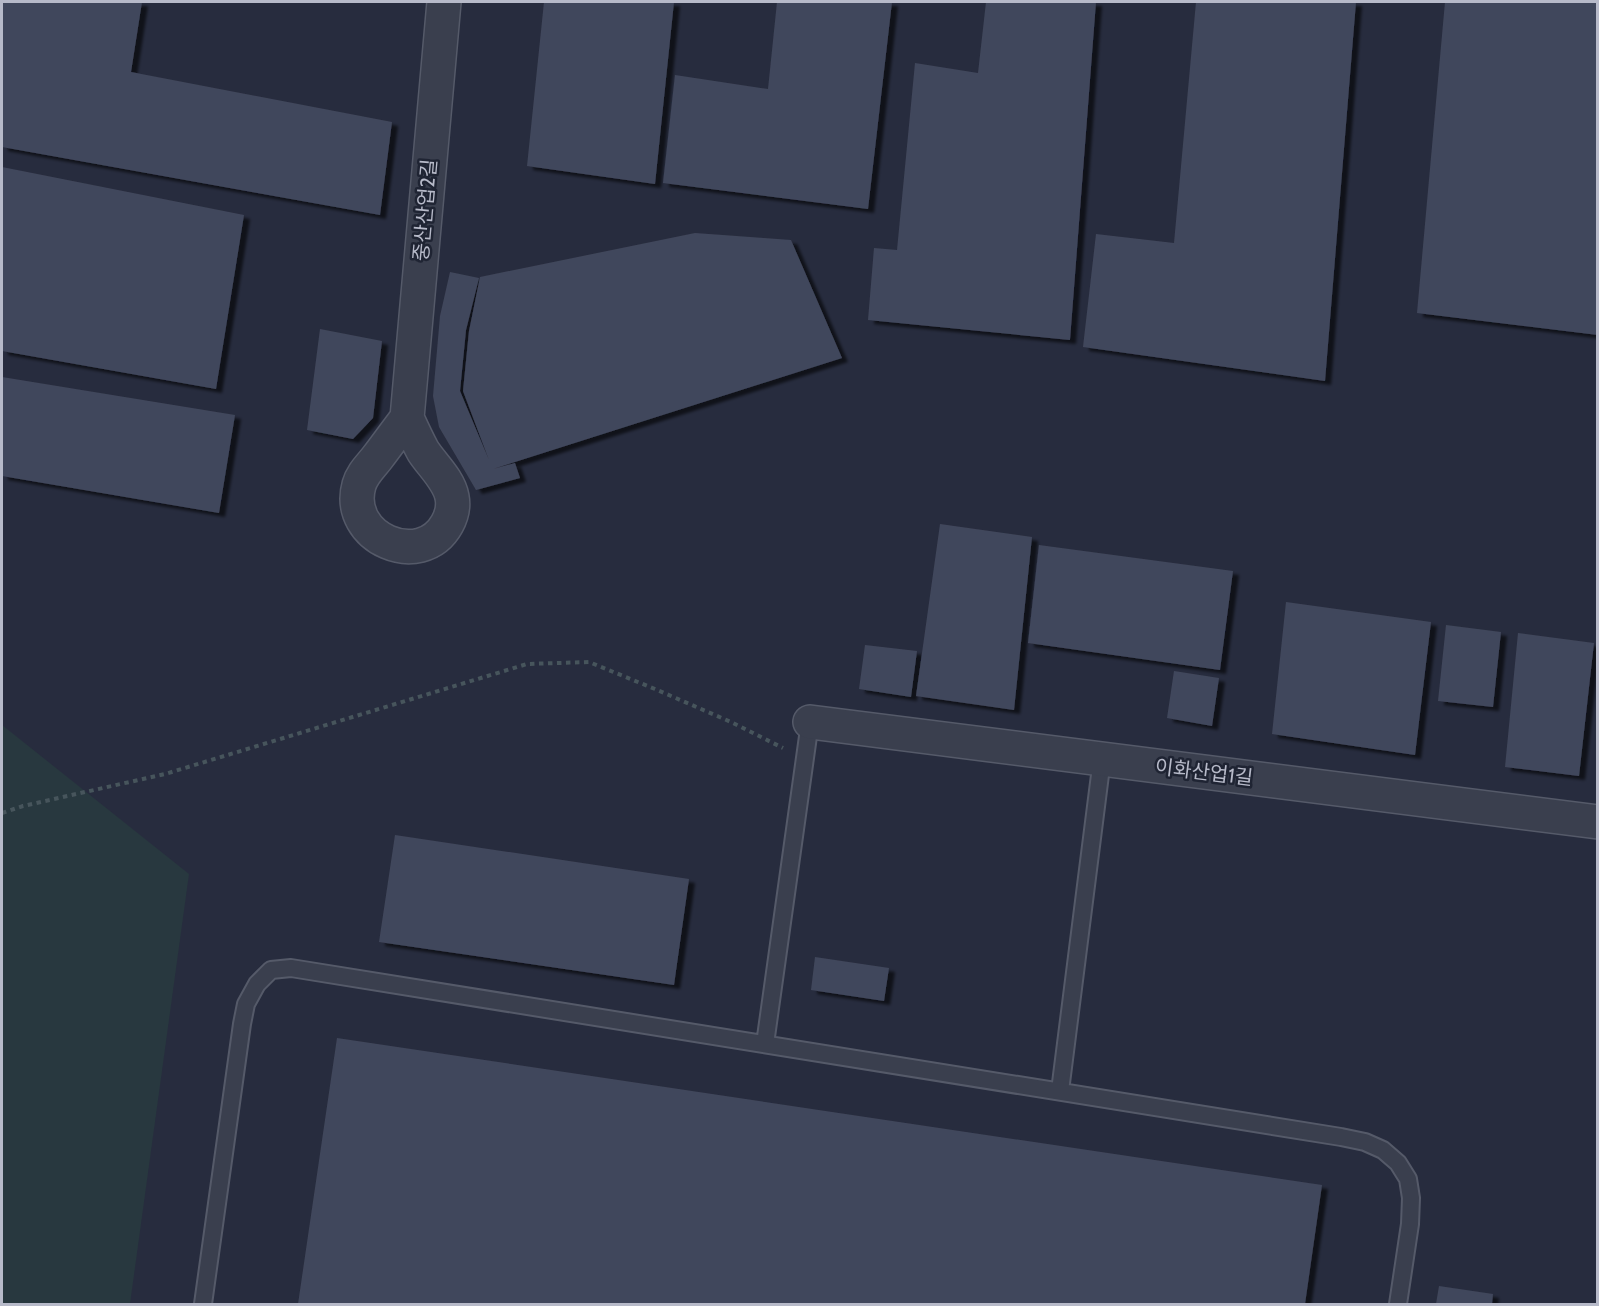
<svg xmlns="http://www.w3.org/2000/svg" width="1599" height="1306" font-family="Cabin,'Noto Sans KR',sans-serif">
	<defs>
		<filter id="shadow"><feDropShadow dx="6" dy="4" stdDeviation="1.5" flood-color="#0009"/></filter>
	</defs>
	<rect width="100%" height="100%" fill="#272c3e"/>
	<path fill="#28383f" d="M2,725L189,874L130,1304H2Z"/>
	<path fill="#41475b" filter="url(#shadow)" d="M2,2H142L131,72L392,122L380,215L2,147Z
		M544,2H674L655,184L527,166Z
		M777,2H892L868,209L663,183L675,75L768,89Z
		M986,2H1096L1070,340L868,320L874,248L897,250L915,63L978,73Z
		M1196,2H1356L1325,381L1083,347L1096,234L1174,243Z
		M1445,2H1598V335L1417,313Z
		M2,167L244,215L216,389L2,351Z
		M695,233L791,240L842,358L493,469L515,463L520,478L476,490L439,427L433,396L440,316L450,272L479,278L466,330L460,391L489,460L463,391L469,331L480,277Z
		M320,329L382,341L373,418L353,439L307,430Z
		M2,377L235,415L219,513L2,476Z
		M940,524L1032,537L1014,710L916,696Z
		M1039,545L1233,571L1220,670L1028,643Z
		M1286,602L1431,622L1415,755L1272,734Z
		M1446,625L1501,632L1493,707L1438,701Z
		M1518,633L1594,643L1579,776L1505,767Z
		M865,645L917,651L911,697L859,689Z
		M1174,671L1219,678L1212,726L1167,718Z
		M395,835L689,879L674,985L379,942Z
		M815,957L889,968L884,1001L811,990Z
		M337,1038L1322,1185L1305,1304H298Z
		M1439,1286L1493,1294L1492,1304H1436Z"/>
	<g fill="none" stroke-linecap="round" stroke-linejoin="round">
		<defs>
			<path id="service" d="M765,1044L810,722
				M1060,1091L1102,759
				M203,1304L242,1024L246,1004L257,984L271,970L291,968L1341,1137L1365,1142L1383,1150L1398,1163L1408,1179L1411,1198L1410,1224L1398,1304"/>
			<path id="minor" d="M407,418L444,2
				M407,418C412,429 417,440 423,451C432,465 449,480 452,497C454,507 452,515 447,524C421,571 344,538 359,485C362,474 370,467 377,458C387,445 397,431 407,418Z
				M810,722L1598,822"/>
		</defs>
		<use href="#service" stroke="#555a69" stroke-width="20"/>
		<use href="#minor" stroke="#555a69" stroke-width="36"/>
		<path stroke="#47555c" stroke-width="4" stroke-dasharray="4.5 4.5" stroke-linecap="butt" d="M2,813L23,806L165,774L527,664L589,662L655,689L731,722L783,748"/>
		<use href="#service" stroke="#3a3f4e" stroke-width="16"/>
		<use href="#minor" stroke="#3a3f4e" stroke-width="33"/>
	</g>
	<g text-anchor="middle" stroke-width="5" stroke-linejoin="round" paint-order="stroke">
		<g font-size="20" fill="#b7bac9" stroke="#1f2433">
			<text transform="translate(425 210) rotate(-85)" y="7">중산산업2길</text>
			<text transform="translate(1204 772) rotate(7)" y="7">이화산업1길</text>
		</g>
	</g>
	<rect width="1599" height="1306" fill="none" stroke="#b7bac9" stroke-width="6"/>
</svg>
